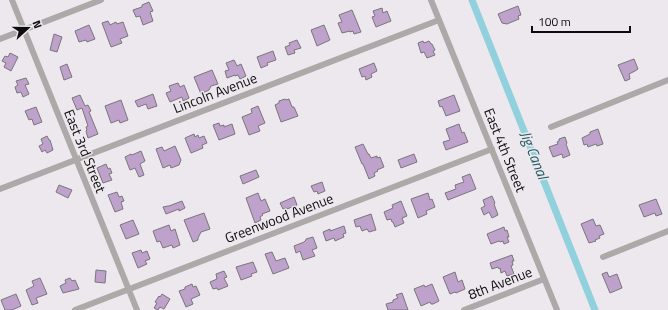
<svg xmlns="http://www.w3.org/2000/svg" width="668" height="310" font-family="'Titillium Web',sans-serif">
	<rect width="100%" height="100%" fill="#ece8ed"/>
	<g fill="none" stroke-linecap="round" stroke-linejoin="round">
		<path stroke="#91d1de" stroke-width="7" d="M472,0L595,310"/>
	</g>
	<path fill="#bea2cc" stroke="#79767b" d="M149,2L153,11L150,12L153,21L143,25L140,16L136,17L133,10L142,7V5Z
		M518,6L521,15L518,16L519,19L507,24L502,23L498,14Z
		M382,8L383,13L387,11L391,21L376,27L372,17L375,16L373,11Z
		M352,10L361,32L354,34L353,31L350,32V31L342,33L338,23L342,22L339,15Z
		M108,21L110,25L116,22L117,24L123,22L128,36L120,39L122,43L111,47L102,23Z
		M89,25L95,39L87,42L86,40L79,42L75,31Z
		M324,25L330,40L317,46L311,30Z
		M54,34L62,37L57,52L50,50Z
		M297,40L301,48L294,50L295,53L288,55L285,47L290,45L289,43Z
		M423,41L424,43L429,41L431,44H432L435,50L433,51L435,55L427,58L424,52L421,53L418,43Z
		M273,51L276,60L267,63L268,65L261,68L257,57Z
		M10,53L18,57L11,71L4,67L6,63L2,61L5,56L8,57Z
		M634,59L638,69L635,71L629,74L630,79L625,81L618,65Z
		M234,60L237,66L241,64L246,76L240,79L238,75L235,76V75L227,78L225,71L229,70L226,63Z
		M374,63L377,71L371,74L372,77L366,80L365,76L362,77L359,69Z
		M67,64L72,77L64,80L60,67Z
		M212,70L218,84L211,86L209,90L201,94L194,77Z
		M26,78L29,84L25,85L29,94L23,97L21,92L17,93L15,87L18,85L16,81Z
		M178,83L180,87L184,85L189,98L183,101L182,97L170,102L166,93L171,91L169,86Z
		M153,94L157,106L148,109L146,104L138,107L135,101Z
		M80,95L85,106L88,105L91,111L89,112L98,134L88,138L86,131L87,130L86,127L88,126L82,108L77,110L72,98Z
		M454,95L460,111L446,116L442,106L440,107L438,101Z
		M285,99L286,100L289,99L292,107H294L298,116L281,122L275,105L279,103V101Z
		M121,100L128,120L120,123L119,120L111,123L105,106Z
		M258,106L265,123L258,126L260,131L249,135L242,117L252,113L251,109Z
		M36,107L42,122L34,125L32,119L29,120L25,111Z
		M219,123L220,126L224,125V127L232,124L235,134L219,140L213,125Z
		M459,124L462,133L464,132L468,142L446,150L443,142L450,140L446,129Z
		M598,129L603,144L597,146L596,144L588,147L587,144L584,145L582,138L590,134V132Z
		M194,134L195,137L198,135L199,138L204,136L207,143L202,145L203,148L191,153L185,138Z
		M47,136L49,140H50L53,150L47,153L45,150L42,152L39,146L43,144L41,139Z
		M565,137L567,143L566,144L570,155L563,158L562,154L553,157L549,147L558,144L557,142L559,141V139Z
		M363,144L368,154H369L371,158L377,156V158L380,157L384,167L377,170L378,171L374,173L375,176L369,179L363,164H362L355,147Z
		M175,146L181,160L179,165L171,168L170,165L163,168L156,149L162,147L164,151Z
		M141,151L145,161L140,164L144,175L139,177L135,168L130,170L125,157L131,154L132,155Z
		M414,154L417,162L401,168L398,160Z
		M106,164L108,169L110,168L112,173L109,174L112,180L103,183L97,168Z
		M256,170L259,177L243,184L240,176Z
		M470,174L476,189L448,200L445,193L456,189L455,185L464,182L462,177Z
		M322,182L325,191L318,194L317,191L314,192L311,186Z
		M59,185L72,190L68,198L56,192Z
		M117,192L119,197L122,196L124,201L121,202L123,209L115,212L108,195Z
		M258,193L261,201L265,199L270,211L262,214L263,215L260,217L261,220L255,223L246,198Z
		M428,193L430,200L432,199L435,207L426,211L427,214L418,218L411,199Z
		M492,196L495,203L494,204L498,215L492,218L489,212L484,215L481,208L485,206L483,200Z
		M294,197L297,205L287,209V208L283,209L280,203Z
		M656,199L662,214L656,216L655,213L644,217L639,205Z
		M182,201L185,208L179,211V209L166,214L163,207L168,206H169Z
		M401,201L407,216L402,218L404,223L395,227L393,222H392L391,219L387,220L384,212L393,208L392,205Z
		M204,213L210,229L201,232L198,238V240L193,242L184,220Z
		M371,214L376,230L369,232L367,229L362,231L360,226L356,227L354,220Z
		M593,219L596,226L600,225L604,234L599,236L600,238L595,240L596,241L589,243L581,224Z
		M133,220L139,234L126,239L120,225Z
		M169,225L171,231L175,229L180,245L173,248L172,245L163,248L160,241L157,242L153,231Z
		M344,226L346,233L343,234L344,237L335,241L334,238L326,241L323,232L330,229V231L333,230Z
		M504,227L505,231L507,230L509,237H507L509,242L504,244L503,241L500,242L499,241L491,244L487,234Z
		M313,237L317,248L312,250L315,256L303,260L300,251L296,253L294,246L304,242L306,240V239Z
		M141,250L142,253L147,251L150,259L145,261L147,264L138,268L132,253Z
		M272,252L276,261L285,258L289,268L273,274L265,254Z
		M512,255L514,261H512L513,265L511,266L514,274L507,276L505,271L501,273L500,268L499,269L498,267L492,269L490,263Z
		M253,262L257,272L251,274L252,276L241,280L236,267Z
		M96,270L106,271L105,283L95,282Z
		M224,271L227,277L224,278L228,286L218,290L217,288L213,289L210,282L217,279L216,274Z
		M455,272L458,282L462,280L465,289L456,293L455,292L450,294L443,277Z
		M607,272L609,277L617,274L622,288L610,293L602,274Z
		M40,278L47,294L36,298L38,303L32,305L26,290L34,286L32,281Z
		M70,278L72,281L75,280L79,289L63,293L60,286L66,283L65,280Z
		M192,284L193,287L196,286L200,295L191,299L193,304L186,307L179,291L185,289V287Z
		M432,284L439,301L433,304H431L430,302L421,306L414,289L424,285L425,287Z
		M402,293L408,310H388L386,304L393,302V300L398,298L396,295Z
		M16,294L21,306L12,310H5L1,300Z
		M162,294L170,299L164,309L160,307L158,310L154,308L157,303L155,302L159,296L160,297Z"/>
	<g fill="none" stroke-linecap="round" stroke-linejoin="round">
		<path stroke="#aca9a8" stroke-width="6" d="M12,0L137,310
			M431,0L557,310
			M0,39L101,0
			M551,127L668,80
			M0,189L439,20
			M603,257L668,231
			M75,310L492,149
			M464,310L544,279"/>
	</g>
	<g text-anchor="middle" stroke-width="3" stroke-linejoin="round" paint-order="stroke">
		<g font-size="14" fill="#0c0b0d" stroke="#ece8ed">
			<text transform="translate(215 93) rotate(-21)" y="5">Lincoln Avenue</text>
			<text transform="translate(505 150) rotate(68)" y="5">East 4th Street</text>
			<text transform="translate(85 151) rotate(68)" y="5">East 3rd Street</text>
			<text transform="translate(279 218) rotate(-21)" y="5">Greenwood Avenue</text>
			<text transform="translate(500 283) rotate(-21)" y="5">8th Avenue</text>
		</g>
		<g font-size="15" font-style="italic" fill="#225861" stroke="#ece8ed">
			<text transform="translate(534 155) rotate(68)" y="5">Jig Canal</text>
		</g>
	</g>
	<g transform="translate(28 28) rotate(69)" stroke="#ece8ed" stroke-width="3" paint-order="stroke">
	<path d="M0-3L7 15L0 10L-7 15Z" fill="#0c0b0d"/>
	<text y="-6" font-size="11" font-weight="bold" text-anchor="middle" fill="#0c0b0d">N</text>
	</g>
	<path d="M532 26v6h98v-6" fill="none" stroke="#0c0b0d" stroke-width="2"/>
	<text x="538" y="26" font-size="12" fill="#0c0b0d" stroke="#ece8ed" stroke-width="3" paint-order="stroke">100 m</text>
</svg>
